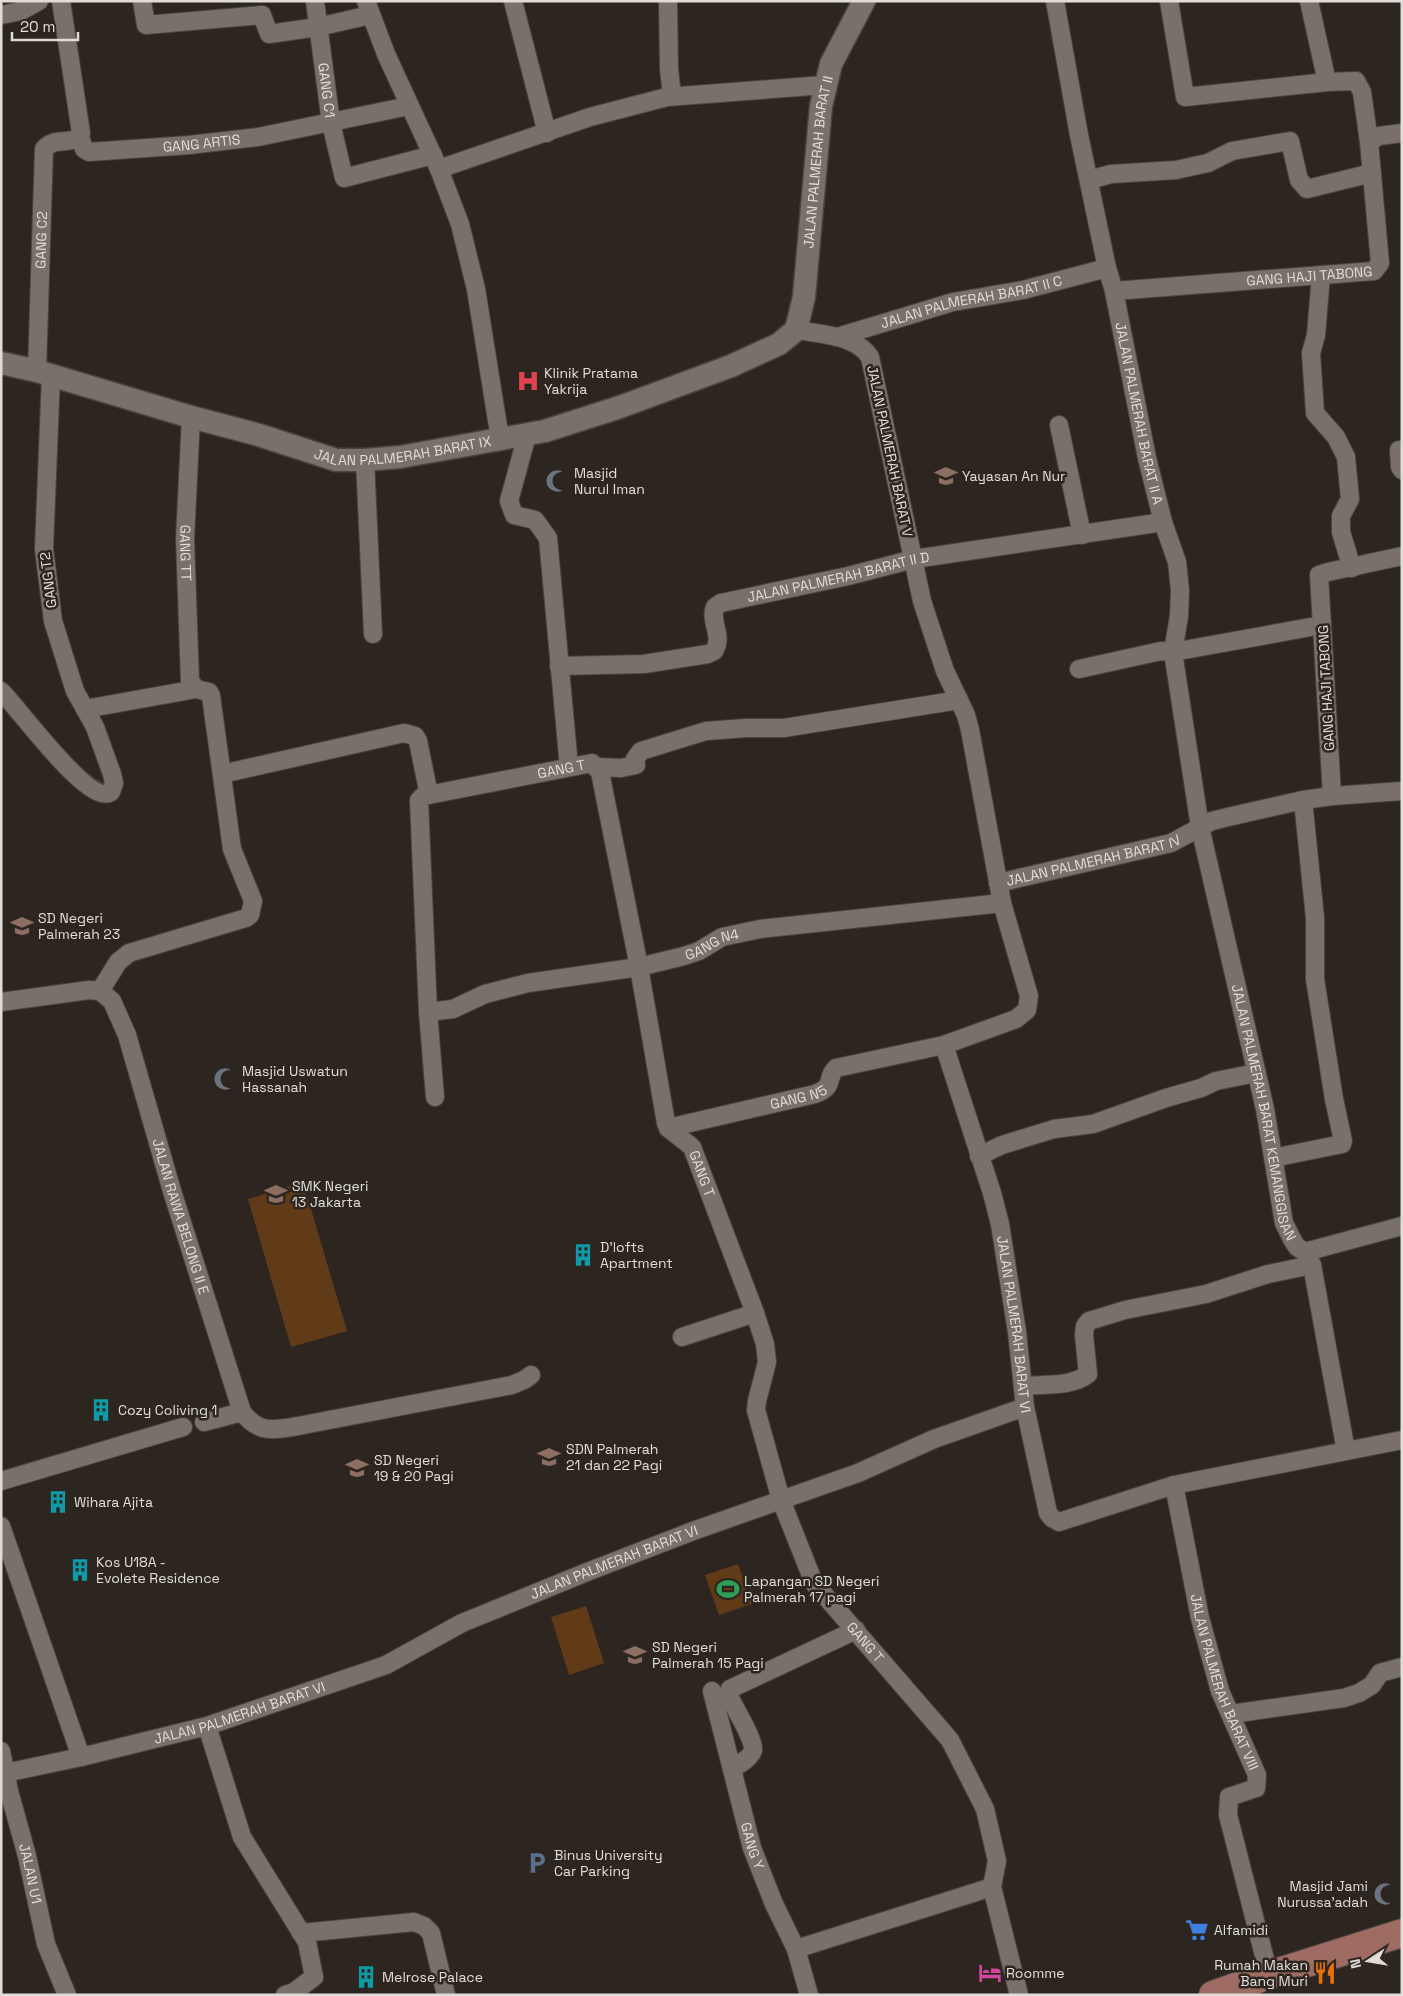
<svg xmlns="http://www.w3.org/2000/svg" width="1403" height="1996" font-family="'Space Grotesk',sans-serif">
	<rect width="100%" height="100%" fill="#2d2620"/>
	<path fill="#613b17" d="M303,1182L347,1331L291,1347L248,1199Z
		M738,1564L752,1604L719,1615L705,1575Z
		M586,1606L604,1663L569,1675L551,1617Z"/>
	<g fill="none" stroke-linecap="round" stroke-linejoin="round">
		<defs>
			<g id="minor">
				<path id="s1" d="M61,1L81,133L80,137L84,149L89,152L189,145L258,137L409,106"/>
				<path d="M142,1L146,25L262,15L269,34L318,27L370,15"/>
				<path id="s2" d="M315,1L331,123L344,178L433,155"/>
				<path d="M366,1L386,54L439,169L460,224L476,289L500,439"/>
				<path d="M513,1L547,133"/>
				<path d="M668,1L669,69L672,96"/>
				<path id="s3" d="M1055,1L1079,135L1107,268L1114,291L1147,458L1163,522L1177,562L1180,590L1179,616L1173,652L1200,827L1265,1109L1284,1223L1293,1241L1297,1247L1305,1252L1312,1265L1346,1451"/>
				<path d="M1169,1L1185,97L1327,82"/>
				<path d="M1,15L21,11L39,1"/>
				<path d="M1369,142L1379,136L1402,133"/>
				<path d="M439,169L590,117L667,97L825,85"/>
				<path d="M1089,180L1111,174L1176,170L1208,163L1232,151L1290,141L1299,180L1307,189L1372,173"/>
				<path d="M1321,275L1316,335L1311,353L1315,413L1336,437L1346,457L1350,499L1341,516V532L1352,568"/>
				<path id="s4" d="M1114,291L1374,271L1380,263L1369,142L1362,92L1356,81L1327,82L1309,1"/>
				<path id="s5" d="M837,337L953,302L1023,290L1107,268"/>
				<path id="s6" d="M37,371L44,149C54,137 68,145 80,137"/>
				<path id="s7" d="M191,417L185,539L190,681L196,689"/>
				<path d="M1059,425L1082,535"/>
				<path d="M527,435L509,501L514,515L535,520L548,538L569,767"/>
				<path d="M1399,450L1400,467L1402,470"/>
				<path d="M365,460L373,634"/>
				<path id="s8" d="M559,666L644,664L708,654L714,651C724,636 709,621 715,607L721,603L848,576L914,559L1163,522"/>
				<path d="M1079,669L1161,651L1173,652L1322,625"/>
				<path d="M1,691C18,707 89,807 111,792L114,783L112,774L95,727L75,691L53,621L44,549L51,375"/>
				<path d="M85,709L196,689L209,692L211,696L232,849L253,901L250,915L246,918L129,953L118,962L100,991"/>
				<path d="M597,767L621,768L636,765L635,759L641,751L706,731L746,728H784L959,700"/>
				<path d="M222,774L404,733L415,736L418,741L429,795"/>
				<path d="M1332,796L1319,575L1328,572L1402,556"/>
				<path id="s9" d="M998,883L1171,843L1212,821L1228,817L1303,800L1332,796L1402,791"/>
				<path id="s10" d="M100,991L112,1001L127,1035L172,1191L242,1412C259,1434 273,1430 298,1426L512,1385L524,1380L531,1375"/>
				<path d="M1,1002L89,990L100,991"/>
				<path id="s11" d="M428,1012L453,1009L485,994L528,983L639,967L684,956L699,951L722,937L760,929L1002,903"/>
				<path id="s12" d="M944,1045L992,1193L1000,1224L1017,1332L1025,1407L1048,1513L1052,1518L1059,1522L1174,1485L1402,1440"/>
				<path id="s13" d="M435,1097L428,1012L419,800L423,796L592,763L600,772L639,967L666,1123L668,1128L692,1147L755,1313L765,1344L767,1362L757,1401L756,1410L781,1500L814,1583L950,1740L985,1809L997,1861L992,1887L1019,1995"/>
				<path id="s14" d="M668,1128L815,1094C836,1086 825,1079 836,1068L944,1045L1016,1019L1027,1010L1029,996L1002,903L970,730L966,715L945,671L922,601L870,357C856,335 819,334 796,330"/>
				<path d="M979,1156L1002,1145L1054,1129L1093,1124L1166,1098L1201,1088L1216,1081L1256,1073"/>
				<path d="M1273,1158L1337,1145L1342,1144L1343,1141L1334,1099L1315,979V918L1303,800"/>
				<path d="M1305,1252L1402,1226"/>
				<path d="M682,1337L755,1313"/>
				<path d="M1024,1386C1044,1384 1072,1387 1088,1374L1084,1335L1085,1326L1089,1321L1125,1310L1206,1294L1268,1274L1312,1265"/>
				<path d="M204,1422L242,1412"/>
				<path d="M1,1481L183,1427"/>
				<path id="s15" d="M1174,1485L1200,1618L1220,1691L1257,1775L1256,1788L1229,1797L1228,1815L1269,1975"/>
				<path id="s16" d="M1,1526L81,1757L207,1726L386,1665L462,1623L587,1572L693,1531L858,1473L934,1439L1025,1407"/>
				<path id="s17" d="M712,1691L752,1848L774,1904L796,1949L809,1995"/>
				<path d="M1231,1714L1344,1698L1359,1693L1372,1685L1380,1673L1402,1667"/>
				<path d="M207,1726L242,1837L307,1942L314,1977L294,1992L285,1995"/>
				<path id="s18" d="M1,1751L9,1791L27,1856L46,1944L67,1995"/>
				<path d="M732,1769C738,1765 751,1758 753,1750C754,1739 735,1709 730,1698L728,1693L730,1689L856,1630"/>
				<path d="M5,1773L81,1757"/>
				<path d="M301,1933L414,1922L424,1926L431,1933L446,1995"/>
				<path d="M796,1949L992,1887"/>
			</g>
			<g id="tertiary">
				<path id="s19" d="M1,363L37,371L191,417L259,435L336,460H365L400,457L545,431L620,407L731,366L779,344L796,330L804,297L821,106L831,64L864,1"/>
			</g>
			<path id="primary" d="M1213,1995L1269,1975L1402,1933"/>
		</defs>
		<use href="#minor" stroke="#4a4440" stroke-width="20"/>
		<use href="#tertiary" stroke="#4a4440" stroke-width="25"/>
		<use href="#primary" stroke="#4a4440" stroke-width="30"/>
		<use href="#minor" stroke="#787069" stroke-width="18"/>
		<use href="#tertiary" stroke="#787069" stroke-width="22"/>
		<use href="#primary" stroke="#9e6c62" stroke-width="28"/>
	</g>
	<defs>
		<symbol id="hospital-bare" viewBox="-9 -9 18 18"><path d="M-5-5h3v3.5h4V-5h3V5h-3V1.5h-4V5h-3Z" fill="#e0444e" stroke="#2d2620" stroke-width="2.5" paint-order="stroke"/></symbol>
		<symbol id="school-bare" viewBox="-9 -9 18 18"><path d="M0-5L7-2L0 1L-7-2ZM-4 1L0 2.5L4 1V4Q0 6-4 4Z" fill="#8d6e63" stroke="#2d2620" stroke-width="2.5" paint-order="stroke"/></symbol>
		<symbol id="mosque-bare" viewBox="-9 -9 18 18"><path d="M3.5-4.9A6 6 0 1 0 3.5 4.9A5 5 0 1 1 3.5-4.9Z" fill="#6b7280" stroke="#2d2620" stroke-width="2.5" paint-order="stroke"/></symbol>
		<symbol id="building-bare" viewBox="-9 -9 18 18"><path d="M-4-6H4V6H1V3H-1V6H-4ZM-2.5-4.3h1.7v1.8h-1.7ZM.8-4.3h1.7v1.8H.8ZM-2.5-1h1.7V.8h-1.7ZM.8-1h1.7V.8H.8Z" fill="#0f9aa8" stroke="#2d2620" stroke-width="2.5" paint-order="stroke"/></symbol>
		<symbol id="stadium-bare" viewBox="-9 -9 18 18"><path d="M0-5a6.5 5 0 1 0 0 10a6.5 5 0 1 0 0-10ZM-3.5-1.8h7v3.6h-7Z" fill="#2e9e5b" stroke="#2d2620" stroke-width="2.5" paint-order="stroke"/></symbol>
		<symbol id="parking-bare" viewBox="-9 -9 18 18"><path d="M-3.5-5.5H1a3.5 3.5 0 0 1 0 7H-1V5.5H-3.5ZM-1-3.4V-.6H.8a1.4 1.4 0 0 0 0-2.8Z" fill="#5c6f8a" stroke="#2d2620" stroke-width="2.5" paint-order="stroke"/></symbol>
		<symbol id="supermarket-bare" viewBox="-9 -9 18 18"><path d="M-6-5.5h2.5l.6 2H6L4.5 2H-2.5L-4.4-4H-6ZM-1.5 3.2a1.3 1.3 0 1 0 .1 0ZM3 3.2a1.3 1.3 0 1 0 .1 0Z" fill="#3f7fe0" stroke="#2d2620" stroke-width="2.5" paint-order="stroke"/></symbol>
		<symbol id="hotel-bare" viewBox="-9 -9 18 18"><path d="M-6-4.5h1.5V1H6V5H4.5V3h-9V5H-6ZM-4 0a1.8 1.8 0 1 1 3.6 0ZM.5 0V-2.5h3Q6-2.5 6 0Z" fill="#d1479c" stroke="#2d2620" stroke-width="2.5" paint-order="stroke"/></symbol>
		<symbol id="restaurant-bare" viewBox="-9 -9 18 18"><path d="M-5-6h1v4h1v-4h1v4h1v-4h1v5L-1.5 .5V6h-2V.5L-5-1ZM5-6V6H3V1.5H1.5Q1.5-4 5-6Z" fill="#e8710a" stroke="#2d2620" stroke-width="2.5" paint-order="stroke"/></symbol>
	</defs>
	<g fill-rule="evenodd">
		<use href="#hospital-bare" x="512" y="365" width="32" height="32"/>
		<use href="#school-bare" x="930" y="460" width="32" height="32"/>
		<use href="#mosque-bare" x="541" y="465" width="32" height="32"/>
		<use href="#school-bare" x="6" y="910" width="32" height="32"/>
		<use href="#mosque-bare" x="209" y="1063" width="32" height="32"/>
		<use href="#school-bare" x="260" y="1178" width="32" height="32"/>
		<use href="#building-bare" x="567" y="1239" width="32" height="32"/>
		<use href="#building-bare" x="85" y="1394" width="32" height="32"/>
		<use href="#school-bare" x="533" y="1441" width="32" height="32"/>
		<use href="#school-bare" x="341" y="1452" width="32" height="32"/>
		<use href="#building-bare" x="42" y="1486" width="32" height="32"/>
		<use href="#building-bare" x="64" y="1554" width="32" height="32"/>
		<use href="#stadium-bare" x="712" y="1573" width="32" height="32"/>
		<use href="#school-bare" x="619" y="1639" width="32" height="32"/>
		<use href="#parking-bare" x="521" y="1847" width="32" height="32"/>
		<use href="#mosque-bare" x="1369" y="1878" width="32" height="32"/>
		<use href="#supermarket-bare" x="1181" y="1914" width="32" height="32"/>
		<use href="#hotel-bare" x="974" y="1957" width="32" height="32"/>
		<use href="#restaurant-bare" x="1309" y="1957" width="32" height="32"/>
		<use href="#building-bare" x="350" y="1961" width="32" height="32"/>
	</g>
	<g text-anchor="middle" stroke-width="5" stroke-linejoin="round" paint-order="stroke">
		<g font-size="14" fill="#e0dcd8" stroke="#2d2620">
			<text dy="5" stroke="none"><textPath href="#s2" startOffset="90">GANG C1</textPath></text>
			<text dy="5" stroke="none"><textPath href="#s1" startOffset="269">GANG ARTIS</textPath></text>
			<text dy="5" stroke="none"><textPath href="#s19" startOffset="1002">JALAN PALMERAH BARAT II</textPath></text>
			<text dy="5" stroke="none"><textPath href="#s6" startOffset="131">GANG C2</textPath></text>
			<text dy="5" stroke="none"><textPath href="#s4" startOffset="196">GANG HAJI TABONG</textPath></text>
			<text dy="5" stroke="none"><textPath href="#s5" startOffset="139">JALAN PALMERAH BARAT II C</textPath></text>
			<text dy="5" stroke="none"><textPath href="#s3" startOffset="421">JALAN PALMERAH BARAT II A</textPath></text>
			<text dy="5" stroke="none"><textPath href="#s19" startOffset="416">JALAN PALMERAH BARAT IX</textPath></text>
			<text transform="translate(890 451) rotate(78)" y="5">JALAN PALMERAH BARAT V</text>
			<text dy="5" stroke="none"><textPath href="#s7" startOffset="136">GANG TT</textPath></text>
			<text dy="5" stroke="none"><textPath href="#s8" startOffset="329">JALAN PALMERAH BARAT II D</textPath></text>
			<text transform="translate(48 580) rotate(-97)" y="5">GANG T2</text>
			<text transform="translate(1326 688) rotate(-93)" y="5">GANG HAJI TABONG</text>
			<text dy="5" stroke="none"><textPath href="#s13" startOffset="444">GANG T</textPath></text>
			<text dy="5" stroke="none"><textPath href="#s9" startOffset="98">JALAN PALMERAH BARAT IV</textPath></text>
			<text dy="5" stroke="none"><textPath href="#s11" startOffset="294">GANG N4</textPath></text>
			<text dy="5" stroke="none"><textPath href="#s14" startOffset="134">GANG N5</textPath></text>
			<text dy="5" stroke="none"><textPath href="#s3" startOffset="1135">JALAN PALMERAH BARAT KEMANGGISAN</textPath></text>
			<text dy="5" stroke="none"><textPath href="#s13" startOffset="909">GANG T</textPath></text>
			<text dy="5" stroke="none"><textPath href="#s10" startOffset="242">JALAN RAWA BELONG II E</textPath></text>
			<text dy="5" stroke="none"><textPath href="#s12" startOffset="289">JALAN PALMERAH BARAT VI</textPath></text>
			<text dy="5" stroke="none"><textPath href="#s16" startOffset="814">JALAN PALMERAH BARAT VI</textPath></text>
			<text dy="5" stroke="none"><textPath href="#s13" startOffset="1419">GANG T</textPath></text>
			<text dy="5" stroke="none"><textPath href="#s15" startOffset="204">JALAN PALMERAH BARAT VIII</textPath></text>
			<text dy="5" stroke="none"><textPath href="#s16" startOffset="409">JALAN PALMERAH BARAT VI</textPath></text>
			<text dy="5" stroke="none"><textPath href="#s17" startOffset="160">GANG Y</textPath></text>
			<text dy="5" stroke="none"><textPath href="#s18" startOffset="126">JALAN U1</textPath></text>
		</g>
		<g font-size="14" fill="#e0dcd8" stroke="#2d2620" text-anchor="start">
			<text x="544" y="378">Klinik Pratama<tspan x="544" dy="16">Yakrija</tspan></text>
			<text x="574" y="478">Masjid<tspan x="574" dy="16">Nurul Iman</tspan></text>
			<text x="962" y="481">Yayasan An Nur</text>
			<text x="38" y="923">SD Negeri<tspan x="38" dy="16">Palmerah 23</tspan></text>
			<text x="242" y="1076">Masjid Uswatun<tspan x="242" dy="16">Hassanah</tspan></text>
			<text x="292" y="1191">SMK Negeri<tspan x="292" dy="16">13 Jakarta</tspan></text>
			<text x="600" y="1252">D'lofts<tspan x="600" dy="16">Apartment</tspan></text>
			<text x="118" y="1415">Cozy Coliving 1</text>
			<text x="566" y="1454">SDN Palmerah<tspan x="566" dy="16">21 dan 22 Pagi</tspan></text>
			<text x="374" y="1465">SD Negeri<tspan x="374" dy="16">19 &amp; 20 Pagi</tspan></text>
			<text x="74" y="1507">Wihara Ajita</text>
			<text x="96" y="1567">Kos U18A -<tspan x="96" dy="16">Evolete Residence</tspan></text>
			<text x="744" y="1586">Lapangan SD Negeri<tspan x="744" dy="16">Palmerah 17 pagi</tspan></text>
			<text x="652" y="1652">SD Negeri<tspan x="652" dy="16">Palmerah 15 Pagi</tspan></text>
			<text x="554" y="1860">Binus University<tspan x="554" dy="16">Car Parking</tspan></text>
			<text x="1368" y="1891" text-anchor="end">Masjid Jami<tspan x="1368" dy="16">Nurussa'adah</tspan></text>
			<text x="1214" y="1935">Alfamidi</text>
			<text x="1308" y="1970" text-anchor="end">Rumah Makan<tspan x="1308" dy="16">Bang Muri</tspan></text>
			<text x="1006" y="1978">Roomme</text>
			<text x="382" y="1982">Melrose Palace</text>
		</g>
	</g>
	<rect width="1403" height="1996" fill="none" stroke="#e0dcd8" stroke-width="5"/>
	<g transform="translate(1368 1961) rotate(258)" stroke="#2d2620" stroke-width="4" paint-order="stroke">
	<path d="M0-4L9 19L0 12L-9 19Z" fill="#e0dcd8"/>
	<text y="-8" font-size="14" font-weight="bold" text-anchor="middle" fill="#e0dcd8">N</text>
	</g>
	<path d="M12 32v8h66v-8" fill="none" stroke="#e0dcd8" stroke-width="2.5"/>
	<text x="20" y="32" font-size="15" fill="#e0dcd8" stroke="#2d2620" stroke-width="4" paint-order="stroke">20 m</text>
</svg>
